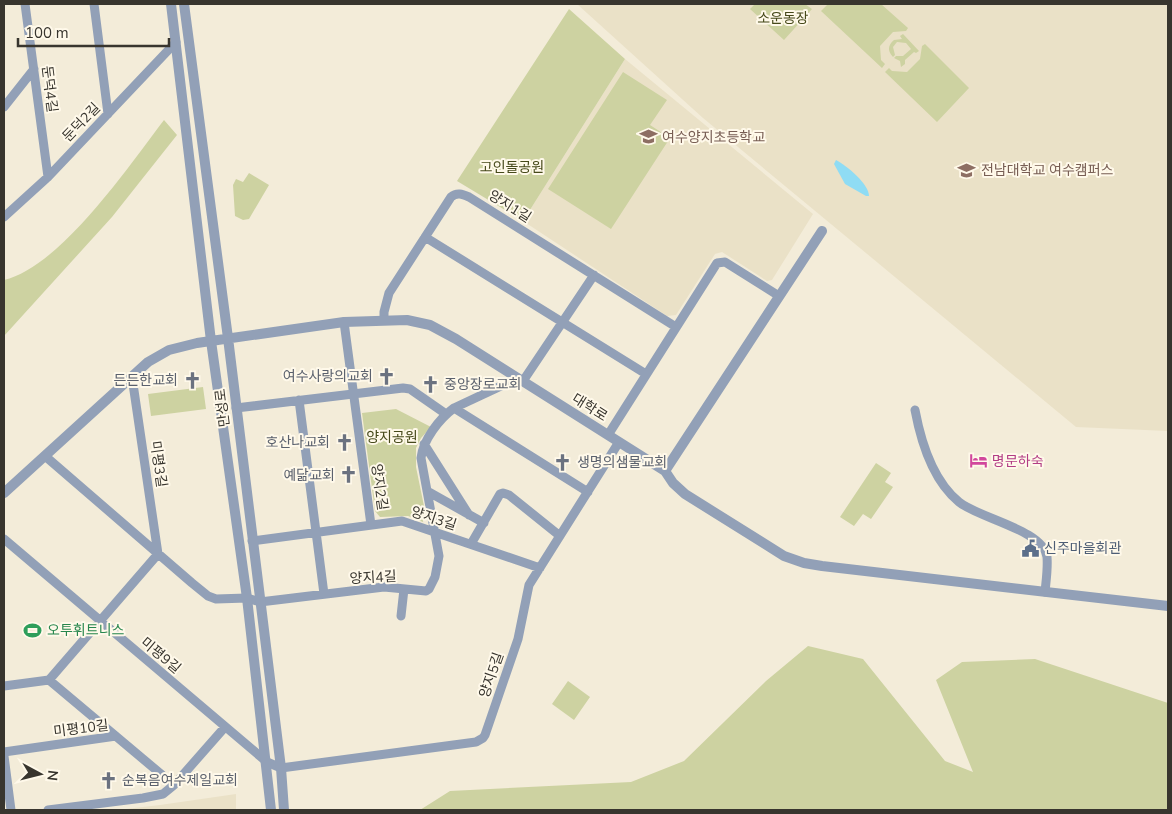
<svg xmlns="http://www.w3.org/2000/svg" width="1172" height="814" font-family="'Nunito Sans','Noto Sans KR',sans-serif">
	<rect width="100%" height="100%" fill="#f3ecd9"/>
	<path fill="#eae1c7" d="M577,4H1168V431L1076,427L703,118Z
		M625,59L813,214L772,280L767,281L722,252L715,254L676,315L667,316L523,221Z
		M236,794V810H117L160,805Z"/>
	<path fill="#cdd2a1" d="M755,4H805L812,9L784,40L750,9Z
		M828,4H881L908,28L906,31L893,32L880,46L881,60L885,64L882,68L821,11Z
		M569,9L625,59L523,221L457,181Z
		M903,34L919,51L916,53L914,52L905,60V64L901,67L900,61L894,58L896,56H903L911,49L906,43L897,42L893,47L895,55L893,57C887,51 888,45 894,40L902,39L900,36Z
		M925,44L969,88L937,122L885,72L889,68L892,71L907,72L920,59L922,46Z
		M623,72L667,100L650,125L670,138L611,229L548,189Z
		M164,120L177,135L112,217L4,336V280C60,267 129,166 164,120Z
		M249,173L269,185L249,219L243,220L235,216L233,185L236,179L243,182Z
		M203,387L206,409L151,416L148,394Z
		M396,409L431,427L421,438L416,448V467L425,511L423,522L408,516L380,517L375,511L362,413Z
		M876,463L891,473L885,482L893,487L871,519L863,514L854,526L840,517Z
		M808,646L863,659L945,761L973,772L936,680L962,662L1035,659L1168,703V810H420L450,791L631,782L684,761L766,681Z
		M568,681L590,697L574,720L552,704Z"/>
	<path fill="#8fdcf4" d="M836,160C847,166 869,184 869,196H866L845,184L834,164Z"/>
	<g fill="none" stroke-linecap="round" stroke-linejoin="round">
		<path stroke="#92a0b7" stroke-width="9" d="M25,4L48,177
			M94,4L108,114
			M4,107L34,69
			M4,217L48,177L176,42
			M425,237L646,374
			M384,320V312L389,293L451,197C457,192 462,194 469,197L676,327
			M344,322L371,525
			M132,377L158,554
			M523,381L594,275
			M299,400L324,594
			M236,408L403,388L410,389L446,414
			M454,408L588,492
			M915,410C921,442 932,480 959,502C978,518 1044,530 1047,557C1048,569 1046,581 1045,592
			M608,435L717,263L725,262L779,296
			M424,444L469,515
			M45,456L192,583L208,596L216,599L247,598L260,602L384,587L426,591L429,589L435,577L439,556L421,458C423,440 439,419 454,408L518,378
			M427,491L484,523
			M4,539L267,762L281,768L476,742L483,738L485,735L518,639L529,585L619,442
			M252,541L402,521L540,568
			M471,544L500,494L503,493L509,495L560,536
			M401,616L404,589
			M49,680L174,785
			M4,686L49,680L158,554
			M4,752L116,736
			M4,756L11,810
			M48,810L143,798L163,794L174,785L225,727"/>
		<path stroke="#92a0b7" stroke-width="10" d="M171,4L211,341L247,598L271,810
			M184,4L228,338L281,768L284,810
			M665,471L822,231
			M4,493L148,362L169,350L197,343L344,322L407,320L430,325L456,339L665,471L673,483L685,494L784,556L804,563L822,566L1168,606"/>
	</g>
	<defs>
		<symbol id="school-bare" viewBox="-9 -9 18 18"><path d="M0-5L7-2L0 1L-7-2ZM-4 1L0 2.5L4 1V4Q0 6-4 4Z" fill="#8d6e63" stroke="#fff9ea" stroke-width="2.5" paint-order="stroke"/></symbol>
		<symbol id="university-bare" viewBox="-9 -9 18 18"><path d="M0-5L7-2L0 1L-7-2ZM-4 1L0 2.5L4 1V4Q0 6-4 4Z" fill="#8d6e63" stroke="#fff9ea" stroke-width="2.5" paint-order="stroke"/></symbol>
		<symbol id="church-bare" viewBox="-9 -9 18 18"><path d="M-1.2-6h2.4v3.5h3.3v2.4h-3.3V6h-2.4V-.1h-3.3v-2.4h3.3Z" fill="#6b7280" stroke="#fff9ea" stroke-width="2.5" paint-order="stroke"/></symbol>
		<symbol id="hotel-bare" viewBox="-9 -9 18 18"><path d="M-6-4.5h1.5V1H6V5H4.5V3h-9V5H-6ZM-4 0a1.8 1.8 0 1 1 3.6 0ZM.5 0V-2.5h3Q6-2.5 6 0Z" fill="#d1479c" stroke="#fff9ea" stroke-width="2.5" paint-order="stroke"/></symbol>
		<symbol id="civic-bare" viewBox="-9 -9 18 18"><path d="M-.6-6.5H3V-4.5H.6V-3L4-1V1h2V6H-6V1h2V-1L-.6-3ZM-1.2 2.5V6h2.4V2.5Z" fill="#5c6f8a" stroke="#fff9ea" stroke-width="2.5" paint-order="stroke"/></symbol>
		<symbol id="stadium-bare" viewBox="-9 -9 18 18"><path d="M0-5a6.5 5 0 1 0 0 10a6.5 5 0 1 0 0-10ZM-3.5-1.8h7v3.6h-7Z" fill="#2e9e5b" stroke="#fff9ea" stroke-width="2.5" paint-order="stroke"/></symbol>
	</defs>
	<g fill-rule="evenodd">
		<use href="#school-bare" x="636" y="124" width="25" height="25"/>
		<use href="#university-bare" x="954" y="158" width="25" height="25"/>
		<use href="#church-bare" x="374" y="364" width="25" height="25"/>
		<use href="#church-bare" x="180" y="368" width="25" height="25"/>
		<use href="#church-bare" x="418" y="372" width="25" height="25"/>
		<use href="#church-bare" x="332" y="430" width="25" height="25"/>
		<use href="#hotel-bare" x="966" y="448" width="25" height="25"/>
		<use href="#church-bare" x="550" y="450" width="25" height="25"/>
		<use href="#church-bare" x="336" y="462" width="25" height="25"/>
		<use href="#civic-bare" x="1018" y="536" width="25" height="25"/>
		<use href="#stadium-bare" x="20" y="618" width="25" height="25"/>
		<use href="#church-bare" x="96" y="768" width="25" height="25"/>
	</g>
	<g text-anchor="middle" stroke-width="4" stroke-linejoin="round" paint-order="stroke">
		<g font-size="14" fill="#46491a" stroke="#fff9ea">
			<text x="783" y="23">소운동장</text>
			<text x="512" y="172">고인돌공원</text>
			<text x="392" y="442">양지공원</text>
		</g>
		<g font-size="14" fill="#38352e" stroke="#fff9ea">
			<text transform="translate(50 89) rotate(83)" y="5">둔덕4길</text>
			<text transform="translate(81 122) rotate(-46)" y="5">둔덕2길</text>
			<text transform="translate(510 206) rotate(32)" y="5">양지1길</text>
			<text transform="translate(590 407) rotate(32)" y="5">대학로</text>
			<text transform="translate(222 408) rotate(-97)" y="5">만성로</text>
			<text transform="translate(159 464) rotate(82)" y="5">미평3길</text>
			<text transform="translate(380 487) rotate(82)" y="5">양지2길</text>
			<text transform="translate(434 518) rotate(18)" y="5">양지3길</text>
			<text transform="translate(373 577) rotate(-3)" y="5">양지4길</text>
			<text transform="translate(161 655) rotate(40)" y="5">미평9길</text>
			<text transform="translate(491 675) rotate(-71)" y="5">양지5길</text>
			<text transform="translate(81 728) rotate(-7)" y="5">미평10길</text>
		</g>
		<g font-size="14" fill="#785e54" stroke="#fff9ea" text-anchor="start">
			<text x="662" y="142">여수양지초등학교</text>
			<text x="981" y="175">전남대학교 여수캠퍼스</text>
		</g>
		<g font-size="14" fill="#5b616d" stroke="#fff9ea" text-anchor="end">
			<text x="373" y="381">여수사랑의교회</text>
			<text x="178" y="385">든든한교회</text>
			<text x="444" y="389" text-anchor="start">중앙장로교회</text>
			<text x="330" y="447">호산나교회</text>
			<text x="577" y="467" text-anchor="start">생명의샘물교회</text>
			<text x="335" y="480">예닮교회</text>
			<text x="122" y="785" text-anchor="start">순복음여수제일교회</text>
		</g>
		<g font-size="14" fill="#b23c85" stroke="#fff9ea" text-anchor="start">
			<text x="992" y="466">명문하숙</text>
		</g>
		<g font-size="14" fill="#4e5e75" stroke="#fff9ea" text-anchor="start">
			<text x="1044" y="553">신주마을회관</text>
		</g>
		<g font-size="14" fill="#27864d" stroke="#fff9ea" text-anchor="start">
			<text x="47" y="635">오투휘트니스</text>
		</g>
	</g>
	<rect width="1172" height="814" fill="none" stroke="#38352e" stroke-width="10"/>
	<g transform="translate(40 774) rotate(97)" stroke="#fff9ea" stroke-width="4" paint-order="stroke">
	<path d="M0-4L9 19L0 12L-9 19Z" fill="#38352e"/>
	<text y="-8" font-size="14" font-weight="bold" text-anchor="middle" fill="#38352e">N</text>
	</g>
	<path d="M18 38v8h151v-8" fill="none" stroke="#38352e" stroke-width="2.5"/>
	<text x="25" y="38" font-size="15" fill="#38352e" stroke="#fff9ea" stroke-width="4" paint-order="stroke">100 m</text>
</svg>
